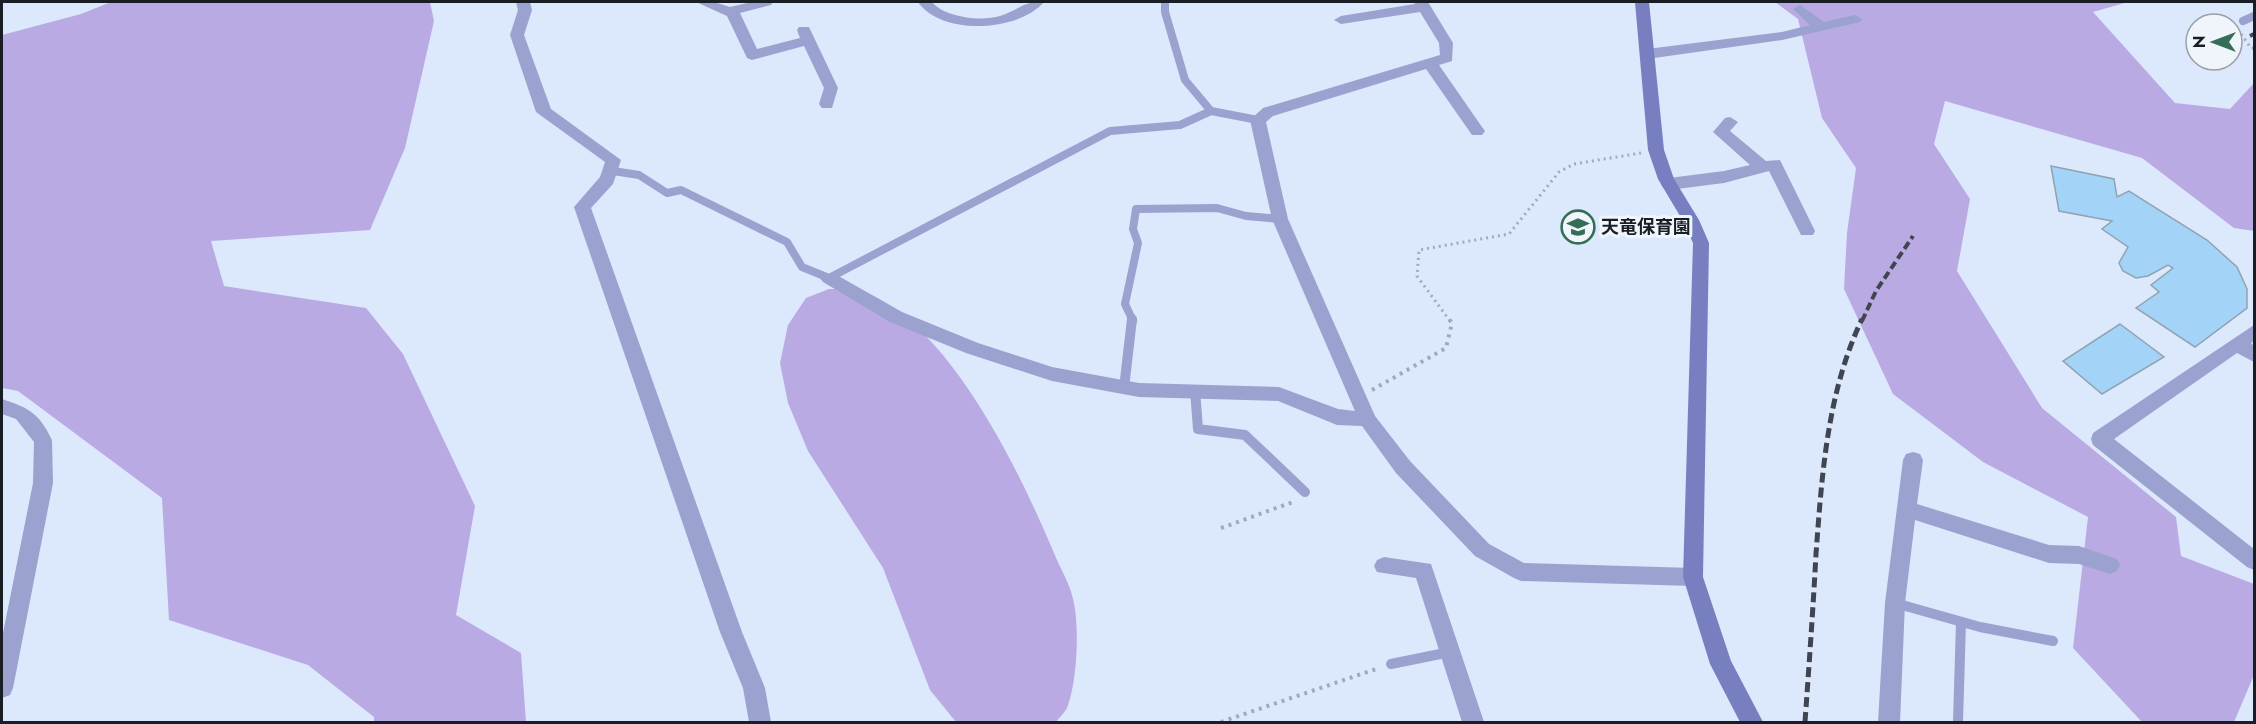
<svg xmlns="http://www.w3.org/2000/svg" width="2256" height="724" font-family="Jost,'Noto Sans JP',sans-serif">
	<rect width="100%" height="100%" fill="#dce8fb"/>
	<path fill="#baaae4" d="M111,2H430L434,21L405,148L370,230L211,241L224,286L366,308L403,354L475,506L456,615L521,653L526,722H374V717L308,665L169,620L162,498L18,391L2,388V35L81,14Z
		M1775,2H2128L2093,12L2175,103L2230,109L2254,83V231L2234,228L2142,158L1945,101L1934,144L1970,199L1957,271L2042,408L2176,517L2181,556L2254,584V675L2234,722H2142L2073,648L2088,517L1983,462L1893,394L1844,289L1847,233L1856,168L1822,118L1798,19Z
		M829,289C854,289 868,291 889,305C962,352 1021,475 1054,553C1060,568 1070,584 1073,599C1080,626 1077,683 1067,708C1064,713 1059,718 1056,722H956L930,690L883,568L808,451L788,403L780,363L788,325L806,298Z"/>
	<path fill="#a3d4f7" stroke="#90a3b0" stroke-width="1.5" d="M2051,166L2114,179L2117,197L2129,191L2207,240L2237,267L2247,289V308L2195,347L2136,308L2159,292L2151,285L2173,268L2168,265L2148,276L2136,278L2123,271L2119,263L2128,247L2102,229L2112,221L2059,211Z
		M2120,324L2164,357L2102,394L2063,361Z"/>
	<g fill="none" stroke-linecap="round" stroke-linejoin="round">
		<path stroke="#a1aaba" stroke-width="3" stroke-dasharray="2 4" stroke-linecap="butt" d="M2241,34L2251,48H2254
			M1450,321L1417,276L1419,250L1509,234L1559,172L1574,164L1641,153"/>
		<path stroke="#a1aaba" stroke-width="4" stroke-dasharray="3 5" stroke-linecap="butt" d="M1372,390L1446,348L1452,323L1449,319
			M1221,528L1293,502
			M1221,722L1379,668"/>
		<path stroke="#9ba2cf" stroke-width="8" d="M1165,2V12L1185,80L1211,111L1258,120
			M2243,21L2254,16
			M613,171L639,175L667,193L681,190L787,242L802,267L829,278L1110,131L1180,125L1211,111
			M1133,321L1125,304L1138,243L1133,229L1136,209L1217,208L1246,216L1280,219"/>
		<path stroke="#9ba2cf" stroke-width="10" d="M1124,388L1132,319
			M1195,390L1198,429L1245,435L1305,492
			M1895,603L1980,627L2053,641
			M1391,664L1450,652
			M1958,722L1961,622"/>
		<path fill="#9ba2cf" fill-rule="evenodd" d="M516,2H530L532,10L524,35L551,109L621,160L613,184L591,208L742,632L765,688L771,722H749L743,688L720,632L574,207L600,177L605,162L536,112L510,35L518,10Z
			M696,2H714L730,7L752,2H773L771,5L740,13L757,49L800,38L797,30L799,27H809L838,88L832,108H822L819,104L824,88L804,46L752,60L747,58L727,16Z
			M918,2H932C944,17 981,22 1000,16C1017,11 1025,0 1044,2C1018,32 941,36 918,2Z
			M1414,2H1428L1453,43L1452,61L1439,65L1482,127L1485,131L1482,135H1472L1426,69L1273,116L1266,122L1288,219L1375,416L1410,461L1489,544L1524,563L1693,568L1700,571L1703,577L1700,583L1693,586L1521,581L1514,578L1475,556L1396,473L1362,426L1337,425L1278,401L1139,397L1052,381L966,353L890,322L823,282L820,278L823,274H835L902,312L978,343L1052,367L1139,383L1279,387L1338,409L1355,411L1272,219L1250,120L1263,108L1440,55L1439,43L1420,12L1341,24L1334,20L1341,16L1415,4Z
			M1800,5L1824,22L1855,15L1862,19L1860,22L1782,40L1647,59L1640,54L1647,49L1782,32L1810,25L1793,9Z
			M1730,117L1738,122L1730,131L1766,161L1780,160L1815,231L1813,235H1801L1769,171L1724,183L1669,190L1663,188L1661,184L1663,180L1669,178L1724,171L1750,165L1713,132L1725,118Z
			M2254,325V341L2251,343L2254,346V362L2237,353L2114,439L2254,549V570L2247,567L2093,445L2091,439L2093,433Z
			M2,399C29,408 39,413 52,440L53,483L13,688L10,695L2,698V638L33,483L34,442L16,419L2,414Z
			M1913,452L1920,454L1923,460L1917,504L2049,545L2079,546L2117,559L2120,565L2117,571L2110,574L2079,564L2049,563L1915,520L1905,603L1900,722H1878L1885,603L1903,460L1906,454Z
			M1384,557L1431,564L1484,722H1462L1416,578L1377,572L1374,566L1377,560Z"/>
		<path fill="#777fc1" fill-rule="evenodd" d="M1635,2H1649L1664,150L1674,179L1699,220L1709,243L1703,577L1731,661L1763,722H1740L1710,664L1683,577L1693,243L1683,221L1658,179L1648,150Z"/>
		<path stroke="#40454f" stroke-width="4" stroke-dasharray="8 4" stroke-linecap="butt" d="M2250,36L2254,34
			M1862,321L1876,291L1913,236"/>
		<path stroke="#40454f" stroke-width="5" stroke-dasharray="10 5" stroke-linecap="butt" d="M1805,722C1809,666 1813,610 1816,554C1822,474 1827,393 1862,319"/>
	</g>
	<defs>
		<symbol id="school-ring" viewBox="-11 -11 22 22"><circle r="9.5" fill="#f0f5fc" stroke="#356e56" stroke-width="1.5"/><path d="M0-5L7-2L0 1L-7-2ZM-4 1L0 2.5L4 1V4Q0 6-4 4Z" fill="#356e56"/></symbol>
	</defs>
	<g fill-rule="evenodd">
		<use href="#school-ring" x="1559" y="208" width="38" height="38"/>
	</g>
	<g text-anchor="middle" stroke-width="6" stroke-linejoin="round" paint-order="stroke">
		<g font-size="18" font-weight="bold" fill="#191d24" stroke="#f0f5fc" text-anchor="start">
			<text x="1601" y="233">天竜保育園</text>
		</g>
	</g>
	<rect width="2256" height="724" fill="none" stroke="#191d24" stroke-width="6"/>
	<g transform="translate(2214 42) rotate(270)"><circle r="28" fill="#f0f5fc" stroke="#9a9fa6" stroke-width="1.5"/>
	<path d="M0-4.5L10 22L0 15L-10 22Z" fill="#356e56"/>
	<text y="-9" font-size="16" font-weight="bold" text-anchor="middle" fill="#191d24">N</text>
	</g>
</svg>
